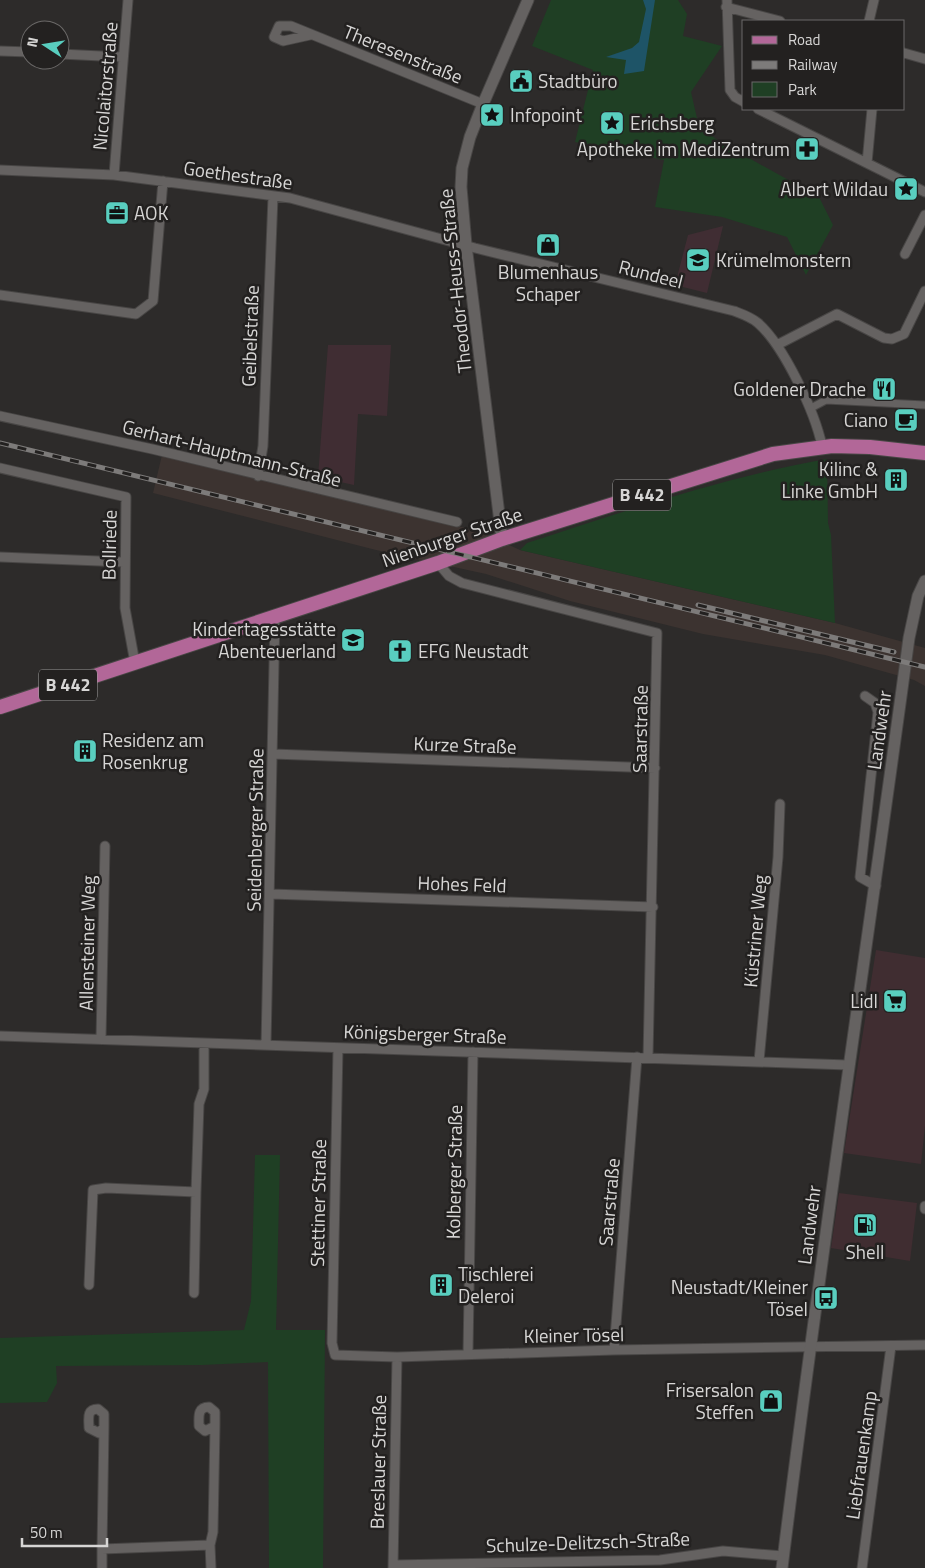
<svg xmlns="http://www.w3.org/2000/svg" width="925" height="1568" font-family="'Titillium Web',sans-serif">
	<rect width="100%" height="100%" fill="#2d2b2a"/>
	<path fill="#402d31" d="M876,950L925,958V1126L921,1164L844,1153Z
		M839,1193L917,1203L910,1261L831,1248Z"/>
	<path fill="#3c3330" d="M162,455L478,531L520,550L835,623L925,648V686L914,680L825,655L703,634L570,601L486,574L376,550L153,493Z"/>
	<path fill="#402d33" d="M723,226L707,293L675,285L688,235Z
		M328,345H391L387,416L358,414L354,485L318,477Z"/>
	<path fill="#1f3f24" d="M551,0H678L687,14L683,36L722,46L691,92L699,127L722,143L819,197L833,225L806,275L787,237L722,217L655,207L664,160L575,142L593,70L532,46Z
		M827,459L828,523L831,535L835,623L520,550L527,543C626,511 724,477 827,459Z
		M255,1155H280L276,1330H325L323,1568H269L268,1362L202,1365L56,1366L57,1383L47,1402L0,1403V1338L244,1330L251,1301Z"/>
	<path fill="#1e5467" d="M643,0H655L644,71L624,74L626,60L606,57L632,48L639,42L646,9Z"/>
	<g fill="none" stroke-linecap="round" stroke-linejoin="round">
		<defs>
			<path id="pedestrian" d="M811,408L826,400L925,405"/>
			<path id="minor" d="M727,0L730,90L735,97L744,102
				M726,7L780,21
				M869,21L874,0
				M310,35L283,41L274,37L279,26H291L483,104
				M0,51L30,52
				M904,53L925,59
				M60,54L122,57
				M758,109L925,192
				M867,163L872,109
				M0,170L114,175L290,198L475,248L734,311C742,314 751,317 758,323C784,346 815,412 822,446
				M114,175L128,0
				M905,254L925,215
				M0,295L136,314L153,301L163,181
				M777,345L837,314L884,338L892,339L904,334L925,291
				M0,416L152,449L457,522
				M0,468L126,497L125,608L135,663
				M258,476L263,446L273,197
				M0,557L124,562
				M438,563L449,576L462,583L657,633L648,1058
				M865,696L875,703L878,712L860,877L876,886
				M273,754L655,768
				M271,894L653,907
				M0,1036L848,1065
				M101,1039L105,846
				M266,1045L275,616
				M338,1048L332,1343L335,1355L397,1357L614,1350L925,1345
				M759,1061L778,857L780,804
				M925,1206V1209
				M89,1285L93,1190L106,1188L196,1192L199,1104L204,1089V1043
				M194,1293L196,1192
				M614,1350L637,1057
				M468,1353L473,1052
				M210,1545L211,1568
				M102,1549L104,1427V1414L98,1409C86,1409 89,1419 89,1428L99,1433L104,1427
				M393,1565L660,1560L723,1551L783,1556
				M102,1568V1549L210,1545L213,1532L215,1426V1412L209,1407C197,1407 199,1417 199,1426L205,1431L215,1426
				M393,1568L397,1357
				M862,1568L891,1346"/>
			<path id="tertiary" d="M502,539L466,245L461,187L462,168L470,137L483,104L528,0
				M782,1568C820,1257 867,948 909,638L918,596L925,581"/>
			<path id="primary" d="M0,707L438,563L502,539L773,454L832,446L870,447L925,453"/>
		</defs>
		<use href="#pedestrian" stroke="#484645" stroke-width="9"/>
		<use href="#minor" stroke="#484645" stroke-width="11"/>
		<use href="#tertiary" stroke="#484645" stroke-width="13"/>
		<use href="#primary" stroke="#484645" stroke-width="16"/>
		<use href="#pedestrian" stroke="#656261" stroke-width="7"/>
		<use href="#minor" stroke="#656261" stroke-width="9"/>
		<use href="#tertiary" stroke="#656261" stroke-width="11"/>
		<use href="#primary" stroke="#b26798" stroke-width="14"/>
		<defs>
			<path id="rail" d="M0,443L925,667
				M698,605L894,652"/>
		</defs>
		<use href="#rail" stroke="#7d7b7a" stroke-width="5"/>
		<use href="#rail" stroke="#232120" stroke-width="3" stroke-dasharray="9" stroke-linecap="butt"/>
	</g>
	<defs>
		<symbol id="civic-square" viewBox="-11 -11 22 22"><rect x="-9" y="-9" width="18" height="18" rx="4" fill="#59cebf" stroke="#232120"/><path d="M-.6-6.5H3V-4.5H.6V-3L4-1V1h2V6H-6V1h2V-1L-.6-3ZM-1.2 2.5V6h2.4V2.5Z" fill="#111"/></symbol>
		<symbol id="sight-square" viewBox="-11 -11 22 22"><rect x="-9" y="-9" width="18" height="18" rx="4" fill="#59cebf" stroke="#232120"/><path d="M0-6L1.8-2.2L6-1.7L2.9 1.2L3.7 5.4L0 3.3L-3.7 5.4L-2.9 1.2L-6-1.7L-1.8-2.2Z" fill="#111"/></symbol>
		<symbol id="pharmacy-square" viewBox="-11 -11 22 22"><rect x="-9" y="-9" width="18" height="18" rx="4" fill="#59cebf" stroke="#232120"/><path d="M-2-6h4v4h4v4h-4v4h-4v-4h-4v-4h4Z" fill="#111"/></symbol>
		<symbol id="office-square" viewBox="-11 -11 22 22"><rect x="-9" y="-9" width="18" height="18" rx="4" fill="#59cebf" stroke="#232120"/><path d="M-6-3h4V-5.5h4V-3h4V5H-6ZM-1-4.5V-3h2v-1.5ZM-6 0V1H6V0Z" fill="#111"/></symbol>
		<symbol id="shop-square" viewBox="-11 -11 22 22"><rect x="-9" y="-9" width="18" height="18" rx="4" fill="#59cebf" stroke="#232120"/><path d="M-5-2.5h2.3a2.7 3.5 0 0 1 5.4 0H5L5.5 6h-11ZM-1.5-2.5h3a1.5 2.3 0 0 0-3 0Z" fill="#111"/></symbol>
		<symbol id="school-square" viewBox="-11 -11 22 22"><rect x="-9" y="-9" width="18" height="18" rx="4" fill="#59cebf" stroke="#232120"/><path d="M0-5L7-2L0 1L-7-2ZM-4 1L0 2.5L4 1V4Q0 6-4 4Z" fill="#111"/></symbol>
		<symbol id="restaurant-square" viewBox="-11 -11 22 22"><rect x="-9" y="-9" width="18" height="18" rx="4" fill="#59cebf" stroke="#232120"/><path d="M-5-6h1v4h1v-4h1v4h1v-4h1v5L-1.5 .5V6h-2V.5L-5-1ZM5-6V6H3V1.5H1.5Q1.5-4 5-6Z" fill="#111"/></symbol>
		<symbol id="cafe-square" viewBox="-11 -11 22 22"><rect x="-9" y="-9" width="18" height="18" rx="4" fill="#59cebf" stroke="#232120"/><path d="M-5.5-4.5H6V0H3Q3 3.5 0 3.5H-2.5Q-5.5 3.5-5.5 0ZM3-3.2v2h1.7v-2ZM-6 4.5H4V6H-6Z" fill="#111"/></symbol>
		<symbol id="building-square" viewBox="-11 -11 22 22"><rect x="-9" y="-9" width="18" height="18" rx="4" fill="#59cebf" stroke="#232120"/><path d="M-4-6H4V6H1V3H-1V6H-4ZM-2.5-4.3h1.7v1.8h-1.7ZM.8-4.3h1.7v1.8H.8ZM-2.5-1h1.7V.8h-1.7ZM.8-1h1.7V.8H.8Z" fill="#111"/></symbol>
		<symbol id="church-square" viewBox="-11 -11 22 22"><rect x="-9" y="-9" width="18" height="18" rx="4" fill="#59cebf" stroke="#232120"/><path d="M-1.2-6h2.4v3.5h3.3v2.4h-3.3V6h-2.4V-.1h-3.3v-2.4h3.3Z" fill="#111"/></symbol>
		<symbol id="supermarket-square" viewBox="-11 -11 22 22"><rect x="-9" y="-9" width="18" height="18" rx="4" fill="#59cebf" stroke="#232120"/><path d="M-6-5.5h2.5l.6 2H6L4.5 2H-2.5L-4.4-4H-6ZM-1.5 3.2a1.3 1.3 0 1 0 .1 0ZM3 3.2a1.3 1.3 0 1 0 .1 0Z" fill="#111"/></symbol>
		<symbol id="fuel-square" viewBox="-11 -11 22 22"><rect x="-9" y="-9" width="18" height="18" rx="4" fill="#59cebf" stroke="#232120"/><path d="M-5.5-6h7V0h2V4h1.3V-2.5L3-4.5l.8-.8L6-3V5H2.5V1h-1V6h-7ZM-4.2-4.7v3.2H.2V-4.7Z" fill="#111"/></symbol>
		<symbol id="bus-square" viewBox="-11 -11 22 22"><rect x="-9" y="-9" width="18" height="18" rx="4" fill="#59cebf" stroke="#232120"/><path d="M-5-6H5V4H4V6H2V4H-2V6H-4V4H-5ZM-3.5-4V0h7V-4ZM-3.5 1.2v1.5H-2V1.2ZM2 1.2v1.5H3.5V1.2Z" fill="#111"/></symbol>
	</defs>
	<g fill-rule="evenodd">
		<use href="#civic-square" x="507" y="67" width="28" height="28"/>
		<use href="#sight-square" x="478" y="101" width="28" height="28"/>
		<use href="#sight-square" x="598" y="109" width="28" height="28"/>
		<use href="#pharmacy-square" x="793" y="135" width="28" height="28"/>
		<use href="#sight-square" x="892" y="175" width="28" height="28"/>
		<use href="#office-square" x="103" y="199" width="28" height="28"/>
		<use href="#shop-square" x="534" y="231" width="28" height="28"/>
		<use href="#school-square" x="684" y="246" width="28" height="28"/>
		<use href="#restaurant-square" x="870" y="375" width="28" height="28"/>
		<use href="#cafe-square" x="892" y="406" width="28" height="28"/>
		<use href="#building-square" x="882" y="466" width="28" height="28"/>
		<use href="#school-square" x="339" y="626" width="28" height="28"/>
		<use href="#church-square" x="386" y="637" width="28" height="28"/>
		<use href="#building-square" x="71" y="737" width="28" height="28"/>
		<use href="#supermarket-square" x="881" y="987" width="28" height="28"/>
		<use href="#fuel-square" x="851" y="1211" width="28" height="28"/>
		<use href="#building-square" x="427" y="1271" width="28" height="28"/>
		<use href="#bus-square" x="812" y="1284" width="28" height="28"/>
		<use href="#shop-square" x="757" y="1387" width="28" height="28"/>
	</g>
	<g text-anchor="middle" stroke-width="5" stroke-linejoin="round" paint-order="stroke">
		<g fill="#232120" stroke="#a1a09f" stroke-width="1">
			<rect x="613" y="479.5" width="58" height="31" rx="4"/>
			<rect x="39" y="669.5" width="58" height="31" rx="4"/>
		</g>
		<g font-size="18" font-weight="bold" fill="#d7d6d5">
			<text x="642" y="501">B 442</text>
			<text x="68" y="691">B 442</text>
		</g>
		<g font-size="19" fill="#d7d6d5" stroke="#232120">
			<text transform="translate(403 54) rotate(22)" y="7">Theresenstraße</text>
			<text transform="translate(105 86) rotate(-85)" y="7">Nicolaitorstraße</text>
			<text transform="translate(238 175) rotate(8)" y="7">Goethestraße</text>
			<text transform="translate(651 274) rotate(14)" y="7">Rundeel</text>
			<text transform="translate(455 281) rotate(-96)" y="7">Theodor-Heuss-Straße</text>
			<text transform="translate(250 336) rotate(-88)" y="7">Geibelstraße</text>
			<text transform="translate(232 453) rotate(14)" y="7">Gerhart-Hauptmann-Straße</text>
			<text transform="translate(452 537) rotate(-19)" y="7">Nienburger Straße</text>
			<text transform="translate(109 545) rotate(-89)" y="7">Bollriede</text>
			<text transform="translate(640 729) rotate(-89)" y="7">Saarstraße</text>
			<text transform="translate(879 730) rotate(-82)" y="7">Landwehr</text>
			<text transform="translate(465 745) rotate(2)" y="7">Kurze Straße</text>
			<text transform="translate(255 830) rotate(-89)" y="7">Seidenberger Straße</text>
			<text transform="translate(462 884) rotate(2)" y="7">Hohes Feld</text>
			<text transform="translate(755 931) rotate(-85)" y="7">Küstriner Weg</text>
			<text transform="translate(87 943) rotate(-89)" y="7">Allensteiner Weg</text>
			<text transform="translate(425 1034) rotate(2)" y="7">Königsberger Straße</text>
			<text transform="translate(454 1172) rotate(-89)" y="7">Kolberger Straße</text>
			<text transform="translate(609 1202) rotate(-85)" y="7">Saarstraße</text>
			<text transform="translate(318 1203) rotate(-89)" y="7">Stettiner Straße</text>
			<text transform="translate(809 1225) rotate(-83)" y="7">Landwehr</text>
			<text transform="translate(574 1335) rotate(-1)" y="7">Kleiner Tösel</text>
			<text transform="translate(861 1455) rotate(-82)" y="7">Liebfrauenkamp</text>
			<text transform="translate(378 1462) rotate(-89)" y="7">Breslauer Straße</text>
			<text transform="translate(588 1542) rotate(-2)" y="7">Schulze-Delitzsch-Straße</text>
		</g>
		<g font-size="19" fill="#d7d6d5" stroke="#232120" text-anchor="end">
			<text x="538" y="88" text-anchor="start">Stadtbüro</text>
			<text x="510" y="122" text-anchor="start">Infopoint</text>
			<text x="630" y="130" text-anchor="start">Erichsberg</text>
			<text x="790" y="156">Apotheke im MediZentrum</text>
			<text x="888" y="196">Albert Wildau</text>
			<text x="134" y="220" text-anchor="start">AOK</text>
			<text x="716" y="267" text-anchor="start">Krümelmonstern</text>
			<text x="548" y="279" text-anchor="middle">Blumenhaus<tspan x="548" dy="22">Schaper</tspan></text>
			<text x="866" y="396">Goldener Drache</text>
			<text x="888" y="427">Ciano</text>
			<text x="878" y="476">Kilinc &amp;<tspan x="878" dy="22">Linke GmbH</tspan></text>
			<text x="336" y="636">Kindertagesstätte<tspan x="336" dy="22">Abenteuerland</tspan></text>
			<text x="418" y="658" text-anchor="start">EFG Neustadt</text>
			<text x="102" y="747" text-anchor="start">Residenz am<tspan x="102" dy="22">Rosenkrug</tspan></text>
			<text x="878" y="1008">Lidl</text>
			<text x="865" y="1259" text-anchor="middle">Shell</text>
			<text x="458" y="1281" text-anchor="start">Tischlerei<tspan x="458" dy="22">Deleroi</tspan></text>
			<text x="808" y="1294">Neustadt/Kleiner<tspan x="808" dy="22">Tösel</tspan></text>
			<text x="754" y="1397">Frisersalon<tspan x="754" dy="22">Steffen</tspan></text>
		</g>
	</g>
	<rect x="742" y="20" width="162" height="90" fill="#232120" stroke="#6b6968"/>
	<rect x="752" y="36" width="25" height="8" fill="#b26798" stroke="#6b6968"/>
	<text x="788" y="45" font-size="15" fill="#d7d6d5">Road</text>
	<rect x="752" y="61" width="25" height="8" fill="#7d7b7a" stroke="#6b6968"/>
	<text x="788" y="70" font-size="15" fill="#d7d6d5">Railway</text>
	<rect x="752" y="82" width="25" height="15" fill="#1f3f24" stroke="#6b6968"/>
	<text x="788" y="95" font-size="15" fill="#d7d6d5">Park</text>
	<g transform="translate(45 45) rotate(282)"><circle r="24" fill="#232120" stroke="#6b6968"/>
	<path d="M0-4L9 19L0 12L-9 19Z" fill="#59cebf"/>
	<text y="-8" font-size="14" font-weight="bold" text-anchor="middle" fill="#d7d6d5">N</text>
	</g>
	<path d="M22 1538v8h85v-8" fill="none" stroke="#d7d6d5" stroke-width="2.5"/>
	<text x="30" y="1538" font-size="15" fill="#d7d6d5" stroke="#232120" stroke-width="4" paint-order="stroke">50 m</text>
</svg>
